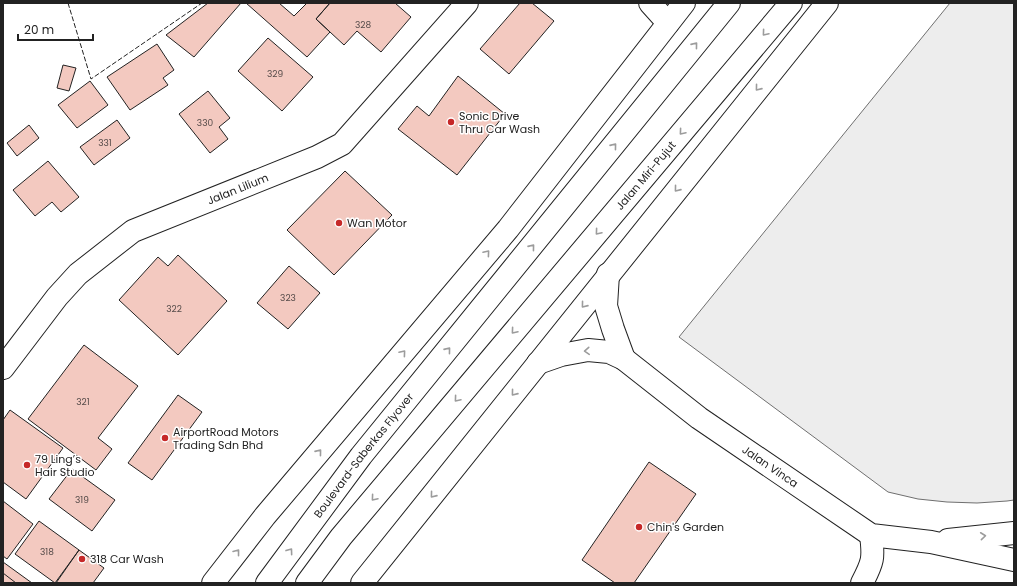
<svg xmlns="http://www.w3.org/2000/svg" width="1017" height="586" font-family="Poppins,sans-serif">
	<rect width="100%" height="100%" fill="#fff"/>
	<path fill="#ededed" stroke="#6f6f6f" d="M950,3H1014V500L1007,501L977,503L947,502L918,499L888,492L679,337Z"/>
	<path fill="#f3c9c0" stroke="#222" d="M208,3H241L194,57L166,35Z
		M246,3H279L294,16L307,3H330L316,19L330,32L307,57Z
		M330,3H395L411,17L381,52L357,31L344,45L316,19Z
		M520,3H532L554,21L509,74L480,49Z
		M268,38L313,77L282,111L238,71Z
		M157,44L174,70L163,78L168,85L130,110L107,77Z
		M63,65L76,68L69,91L57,88Z
		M458,76L505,114L457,175L398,129L417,106L429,116Z
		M90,81L108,105L77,128L58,105Z
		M208,91L230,118L219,127L228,139L210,153L179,114Z
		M117,120L130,138L94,165L80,147Z
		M29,125L39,138L17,156L7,143Z
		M48,161L79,197L61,212L52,202L35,216L13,190Z
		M345,171L392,215L334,275L287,230Z
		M178,255L227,301L178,355L119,300L158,257L168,266Z
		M289,266L320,293L288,329L257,303Z
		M84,345L138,386L98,438L112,449L96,470L28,419Z
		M178,395L202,412L152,480L128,463Z
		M10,410L63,448L26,499L3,482V420Z
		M649,462L696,494L634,583H615L582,560Z
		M72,469L115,500L92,531L49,499Z
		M3,501L33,524L7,559L3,556Z
		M39,521L79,550L55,583L15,554Z
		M79,550L104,568L93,583H56Z
		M3,562L32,583H3Z
		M3,573L16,583H3Z"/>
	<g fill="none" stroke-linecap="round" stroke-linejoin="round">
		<defs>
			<g id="minor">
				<path d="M650,3L668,23"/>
				<path d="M608,274L606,306L613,329L624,359"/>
				<path id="s1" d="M538,363L561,355L588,350L609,352L624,359L699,418L871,535L931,542L1014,560"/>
				<path id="s2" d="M3,368L57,297L78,274L133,231L317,157L342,144L467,3"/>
				<path d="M948,540L1014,533"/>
				<path d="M862,583C873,562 874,558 871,535"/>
			</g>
			<g id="highway">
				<path d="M213,583L265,516L508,229L684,3"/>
				<path id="s3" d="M267,583L361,456L729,3"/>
				<path id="s4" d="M307,583L341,537L791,3"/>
				<path d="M362,583L827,3"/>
			</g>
		</defs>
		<use href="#minor" stroke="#222" stroke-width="24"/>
		<use href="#highway" stroke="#222" stroke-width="24"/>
		<use href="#minor" stroke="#fff" stroke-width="22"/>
		<use href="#highway" stroke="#fff" stroke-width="22"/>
		<path stroke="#222" stroke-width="1" stroke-dasharray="5 2" stroke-linecap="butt" d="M68,3L91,79L202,3"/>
	</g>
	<defs><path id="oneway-chevron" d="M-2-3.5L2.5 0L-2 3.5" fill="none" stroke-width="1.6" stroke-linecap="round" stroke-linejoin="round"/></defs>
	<g stroke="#9c9c9c">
		<use href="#oneway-chevron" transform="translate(765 33) rotate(130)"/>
		<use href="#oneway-chevron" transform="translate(695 45) rotate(-51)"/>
		<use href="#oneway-chevron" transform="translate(758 88) rotate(129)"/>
		<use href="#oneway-chevron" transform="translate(682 132) rotate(130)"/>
		<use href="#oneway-chevron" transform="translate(614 146) rotate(-51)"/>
		<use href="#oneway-chevron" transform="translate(677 189) rotate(129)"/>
		<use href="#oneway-chevron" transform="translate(598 232) rotate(130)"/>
		<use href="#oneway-chevron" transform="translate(532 247) rotate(-51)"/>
		<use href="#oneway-chevron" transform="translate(487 253) rotate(-50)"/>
		<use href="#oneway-chevron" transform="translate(584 305) rotate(129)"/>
		<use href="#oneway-chevron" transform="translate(514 331) rotate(130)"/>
		<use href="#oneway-chevron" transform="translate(448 350) rotate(-51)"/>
		<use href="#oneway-chevron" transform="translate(587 351) rotate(176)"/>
		<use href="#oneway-chevron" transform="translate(403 353) rotate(-50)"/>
		<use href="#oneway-chevron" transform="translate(514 393) rotate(129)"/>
		<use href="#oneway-chevron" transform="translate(457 399) rotate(130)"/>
		<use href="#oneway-chevron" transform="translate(319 452) rotate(-51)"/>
		<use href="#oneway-chevron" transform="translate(433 495) rotate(129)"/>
		<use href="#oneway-chevron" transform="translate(374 498) rotate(130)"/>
		<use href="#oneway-chevron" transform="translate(983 536) rotate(-6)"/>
		<use href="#oneway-chevron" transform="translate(290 551) rotate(-54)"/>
		<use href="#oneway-chevron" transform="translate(237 552) rotate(-52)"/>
	</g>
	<g fill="#c62828" stroke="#fff" stroke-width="1.5">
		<circle cx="451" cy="122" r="4"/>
		<circle cx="339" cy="223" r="4"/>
		<circle cx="165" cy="438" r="4"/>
		<circle cx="27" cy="465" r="4"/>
		<circle cx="639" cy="527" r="4"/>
		<circle cx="82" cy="559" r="4"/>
	</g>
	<g text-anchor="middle" stroke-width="3" stroke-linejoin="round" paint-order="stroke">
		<g font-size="9" fill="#564c4a">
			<text x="363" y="28">328</text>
			<text x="275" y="77">329</text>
			<text x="205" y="126">330</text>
			<text x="105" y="146">331</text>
			<text x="288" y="301">323</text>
			<text x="174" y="312">322</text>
			<text x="83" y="405">321</text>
			<text x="82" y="503">319</text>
			<text x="47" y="555">318</text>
		</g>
		<g font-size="11" fill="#222" stroke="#fff" text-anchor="start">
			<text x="459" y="120">Sonic Drive<tspan x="459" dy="13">Thru Car Wash</tspan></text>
			<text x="347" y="227">Wan Motor</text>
			<text x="173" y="436">AirportRoad Motors<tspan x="173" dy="13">Trading Sdn Bhd</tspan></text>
			<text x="35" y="463">79 Ling’s<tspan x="35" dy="13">Hair Studio</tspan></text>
			<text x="647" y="531">Chin's Garden</text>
			<text x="90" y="563">318 Car Wash</text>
		</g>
		<g font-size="11" fill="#222" stroke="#fff">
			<text dy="4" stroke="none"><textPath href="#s4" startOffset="530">Jalan Miri-Pujut</textPath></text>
			<text dy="4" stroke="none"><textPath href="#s2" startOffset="303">Jalan Lilium</textPath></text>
			<text dy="4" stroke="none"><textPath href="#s3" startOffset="160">Boulevard-Saberkas Flyover</textPath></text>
			<text dy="4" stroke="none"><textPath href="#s1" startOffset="271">Jalan Vinca</textPath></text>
		</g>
	</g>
	<rect width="1017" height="586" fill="none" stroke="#222222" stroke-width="8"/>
	<path d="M18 34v6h75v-6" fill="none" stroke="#222222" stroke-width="2"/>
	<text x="24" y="34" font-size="12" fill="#222222" stroke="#ffffff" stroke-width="3" paint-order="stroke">20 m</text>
</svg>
